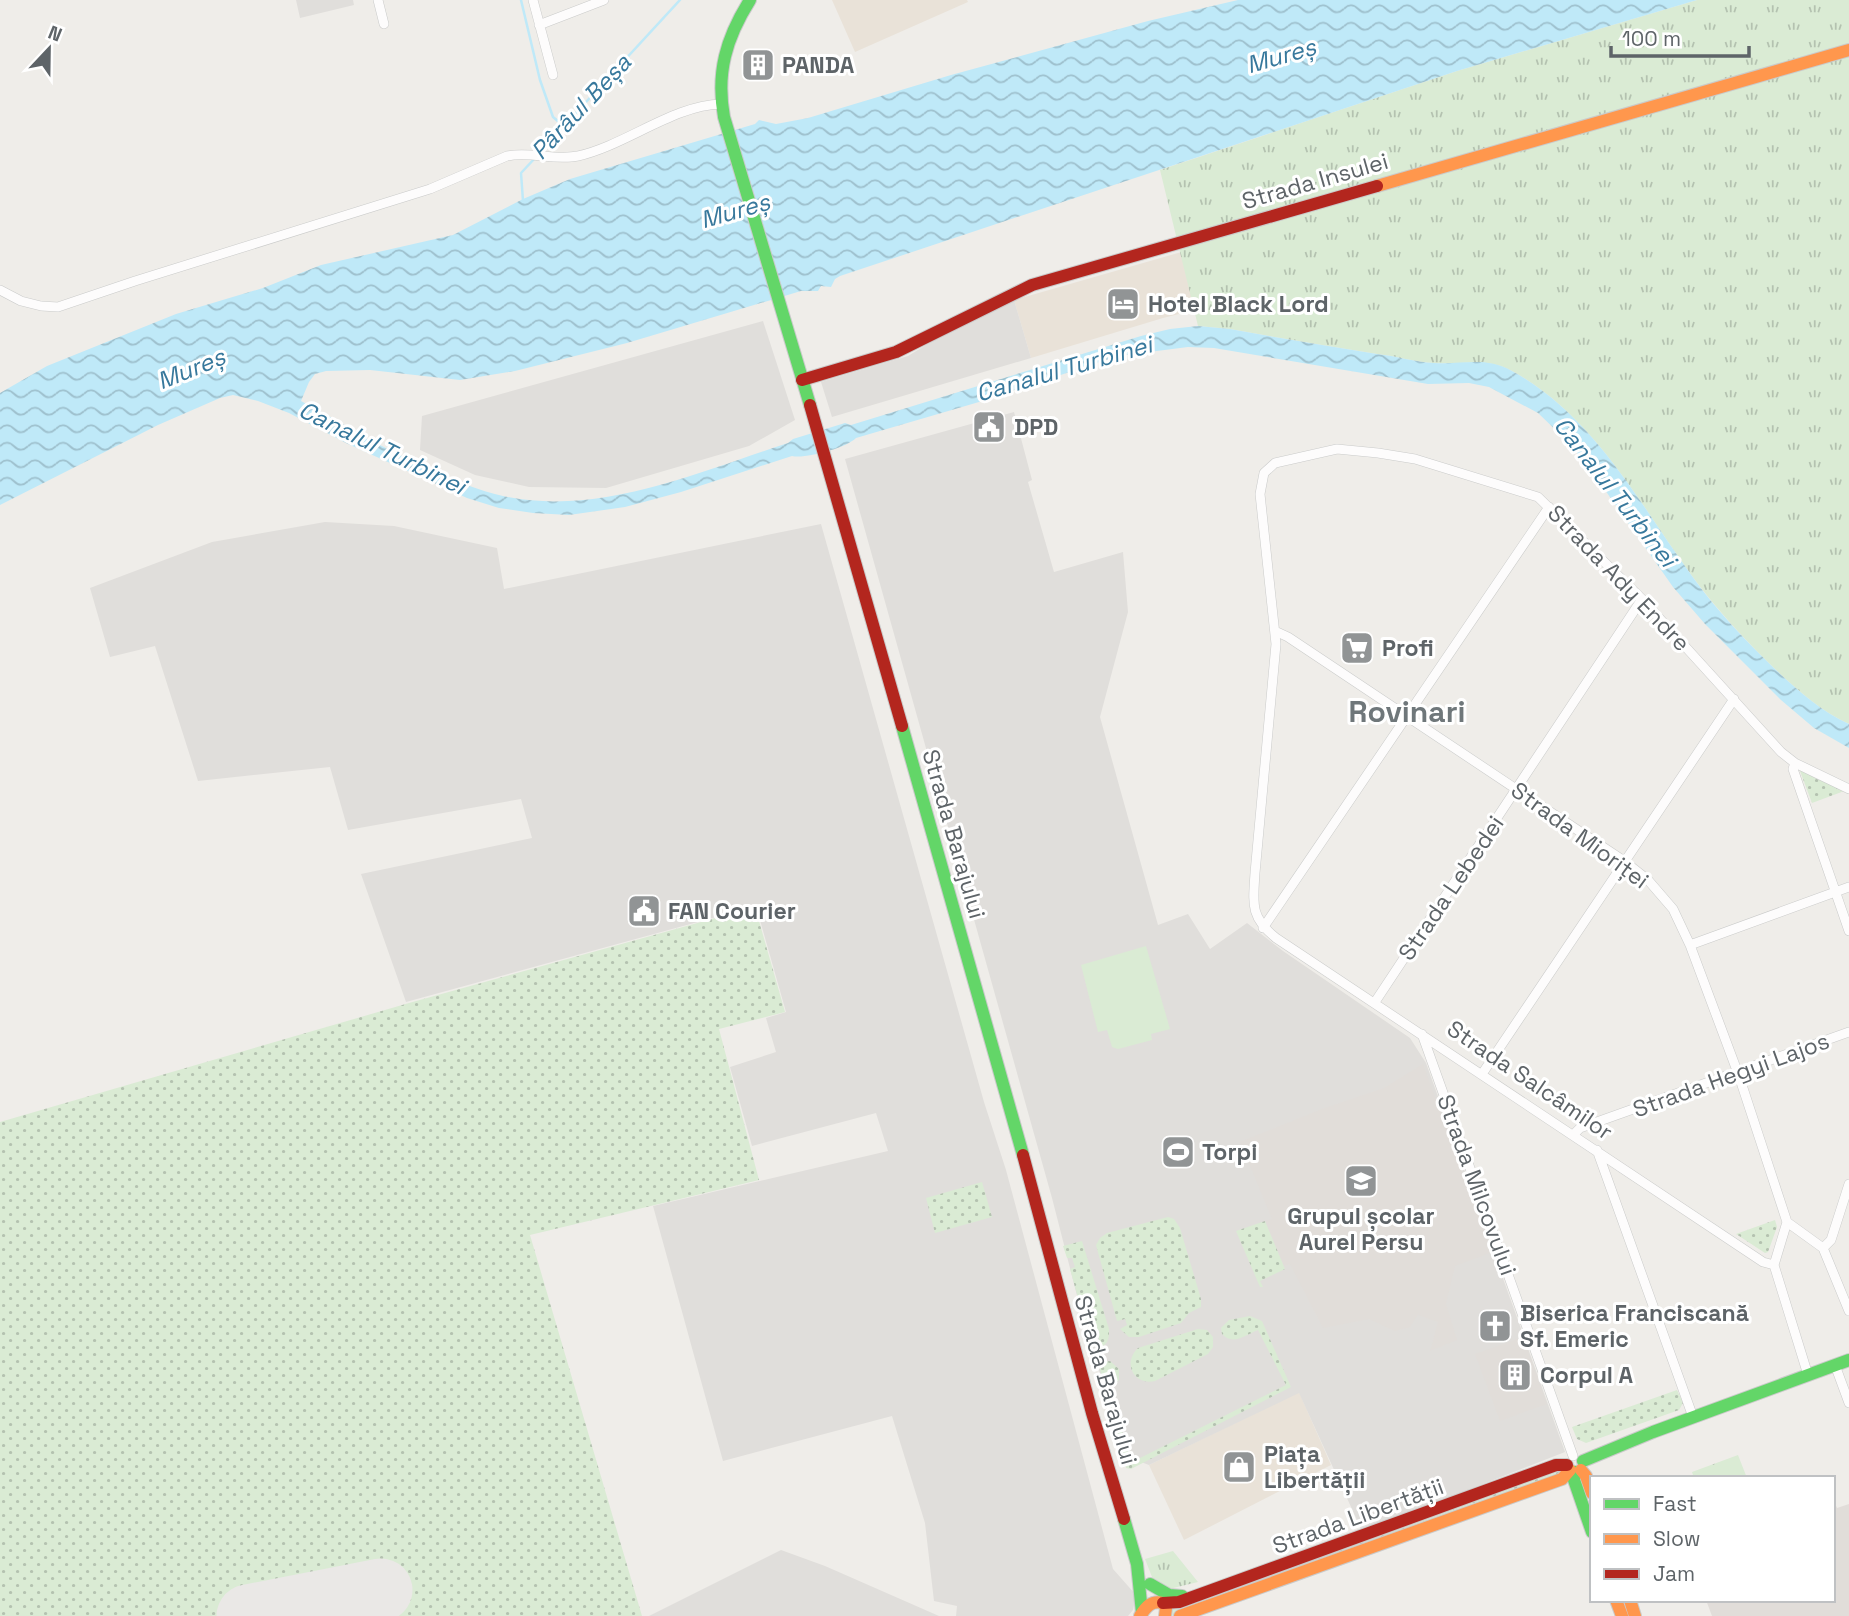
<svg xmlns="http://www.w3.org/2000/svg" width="1849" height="1616" font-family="'Space Grotesk',sans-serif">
	<defs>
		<pattern id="grass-dots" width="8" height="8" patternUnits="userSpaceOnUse" patternTransform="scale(1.75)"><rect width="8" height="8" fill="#daebd4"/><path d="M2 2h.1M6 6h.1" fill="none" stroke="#b4c2b0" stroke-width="1.8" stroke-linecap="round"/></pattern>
		<pattern id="park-tufts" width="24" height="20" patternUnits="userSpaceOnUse" patternTransform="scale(1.75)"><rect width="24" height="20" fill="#daebd4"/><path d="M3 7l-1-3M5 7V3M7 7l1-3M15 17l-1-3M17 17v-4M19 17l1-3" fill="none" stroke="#b4c2b0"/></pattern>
		<pattern id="water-waves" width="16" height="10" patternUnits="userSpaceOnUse" patternTransform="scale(1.75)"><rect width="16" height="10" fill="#bfe9f8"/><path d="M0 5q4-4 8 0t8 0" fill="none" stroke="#9ec0cd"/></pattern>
	</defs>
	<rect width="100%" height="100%" fill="#efede9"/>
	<path fill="#e9e2d8" d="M832,0H967L968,2L855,52Z
		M1185,251L1203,308L1163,318L1031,358L1014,300Z
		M1299,1392L1331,1465L1184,1540L1149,1465Z"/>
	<path fill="#e0dedb" d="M296,0H353L354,5L300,18Z
		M1014,300L1031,358L832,417L821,382L908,356L939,337Z
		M763,321L795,420L749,446L606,488L529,487L475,475L420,450L422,416Z
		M1014,412L1032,480L1028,482L1054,572L1123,552L1128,612L1100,717L1158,925L1188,914L1210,949L1247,923L1283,951L1410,1038L1426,1063L1565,1452L1362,1531L1299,1393L1149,1465L1133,1459L1091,1350L1052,1198L845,459Z
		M325,522L394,526L497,548L504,589L821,524L984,1102L1006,1170L1113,1569L1136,1595L1133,1610L1128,1616H956L957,1606L934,1601L925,1523L892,1416L723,1461L653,1206L888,1151L876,1113L752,1146L730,1067L776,1052L766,1018L786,1012L756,906L406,1002L361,874L532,838L521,799L348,830L330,767L198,781L155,646L110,657L90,588L212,542Z
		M781,1550L825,1566L939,1616H649Z"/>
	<path fill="#e1ddd9" d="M1423,1064L1492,1252L1455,1266L1446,1304L1457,1340L1430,1351L1438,1322L1418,1315L1410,1327L1395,1331L1369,1319L1323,1328L1290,1264L1284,1266L1265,1221L1272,1219L1240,1142L1322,1109L1384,1088Z
		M1523,1337L1547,1404L1500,1421L1475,1354Z
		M1833,1499L1837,1508L1849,1504V1616H1712L1706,1600H1833Z"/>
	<path fill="url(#grass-dots)" d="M1802,770L1847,790L1812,803L1800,771Z
		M755,907L785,1012L719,1029L759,1180L530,1235L642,1616H0V1122L409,1003Z
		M982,1182L992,1217L935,1233L926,1198Z
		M1168,1217L1174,1219L1180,1228L1201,1299V1307L1189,1313L1181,1323L1139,1337H1129L1120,1329L1127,1325L1125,1319L1117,1321L1096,1245L1100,1238L1107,1233Z
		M1775,1220L1777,1227L1768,1252L1765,1253L1736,1234Z
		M1265,1221L1285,1269L1260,1281L1263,1287H1260L1236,1231Z
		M1082,1241L1109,1329C1109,1337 1109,1343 1101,1347L1095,1325L1086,1327L1070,1269L1075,1267L1072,1258H1067L1063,1246Z
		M1250,1316L1262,1321L1291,1387L1131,1469L1126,1468L1098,1362L1110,1361L1119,1369V1380L1108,1392L1123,1431L1122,1437L1132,1462L1286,1385L1258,1330C1245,1335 1233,1346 1222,1334L1221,1328L1229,1320Z
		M1198,1329L1207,1330L1213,1337V1347L1208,1354L1155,1381C1134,1386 1122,1363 1138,1348Z
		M1677,1390L1683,1403L1679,1410L1586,1443L1577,1439L1572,1427Z
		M1556,1465L1562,1479L1180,1616H1165L1166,1612L1179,1602Z"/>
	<path fill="url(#park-tufts)" d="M1697,0H1849V724C1821,711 1800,692 1777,671C1746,641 1718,611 1692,576C1639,503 1594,416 1512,371C1488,357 1461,365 1434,363C1415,362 1396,356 1377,354C1328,346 1279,338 1230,329L1198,326L1160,170L1457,71Z
		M1738,1455L1747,1478H1694L1692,1472Z
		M1173,1551L1198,1582L1169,1589L1152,1577L1145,1559Z"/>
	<path fill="#daebd4" d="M1146,946L1170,1029L1151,1034L1152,1040L1118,1049L1112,1047L1107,1030L1098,1032L1081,965Z"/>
	<path fill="url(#water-waves)" d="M1238,0H1697L1457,71L840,276L835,279L831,287L821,286L818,291H801L627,343L515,371L460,380L370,370L326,371L315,374L309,382L301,401L352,429L365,438C410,459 455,485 503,496C599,517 698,472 788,443L793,439L845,423L851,425L1141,336L1170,329L1198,326L1230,329C1279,338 1328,346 1377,354C1396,356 1415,362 1434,363C1462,365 1486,356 1512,371C1594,416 1639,503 1692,576C1717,611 1746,641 1777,671C1800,692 1821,711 1849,724V748L1814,728L1781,700L1705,624L1673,587L1591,470L1564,438L1538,413L1489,387L1469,383L1428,384L1214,348L1188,347L1118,356L979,402L856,438C846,448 806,459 792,456L681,492L625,507L569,515L533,513L499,508L467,498L346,443L289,413L258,401L233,395L220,398L158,425L0,505V393L47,366L176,314L263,288L321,265L453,235L523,199L570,179L755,124L759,120L776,124L808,118L951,75L1148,21Z"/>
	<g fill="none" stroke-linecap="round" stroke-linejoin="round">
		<path stroke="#bfe9f8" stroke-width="2.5" d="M521,0L540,80L553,117L565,127
			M540,152L680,0
			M523,201L521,173L536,157"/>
		<path stroke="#eae8e6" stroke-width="24" d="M334,1599L344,1616"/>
		<path stroke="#eae8e6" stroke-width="63" d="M248,1616L381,1590"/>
		<defs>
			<path id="street" d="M378,0L384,24
				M533,0L553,75
				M539,25L604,0
				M0,290L21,301L41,306L58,307L135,281L430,189L507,156C530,151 555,161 578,156C626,145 674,105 721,104
				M1275,631L1288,637L1624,861L1648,880L1673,909L1690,945L1739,1076L1787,1222
				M1795,763L1793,769L1849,931
				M1263,928L1549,507
				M1690,945L1849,887
				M1375,1002L1642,599
				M1422,1034L1573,1456
				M1482,1074L1734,699
				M1574,1134L1580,1128L1849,1032
				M1597,1150L1693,1417
				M1787,1222L1774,1265L1808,1375
				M1787,1222L1823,1248L1849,1311
				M1823,1248L1831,1240L1849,1184
				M1774,1265L1763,1262L1276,938C1250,917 1253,904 1255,873L1276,644L1260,494L1264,473L1275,463L1337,449L1378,453L1415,459L1538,497L1642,599L1781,752L1795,763L1849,789
				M1835,1365L1849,1403"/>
			<path id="fast" d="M750,0C726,38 716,73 724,117L810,405
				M902,726L1023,1155
				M1583,1461L1653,1432L1849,1360
				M1575,1472L1574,1480L1592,1532
				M1124,1519L1137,1564L1142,1613
				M1150,1584L1169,1595L1182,1596"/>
			<path id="slow" d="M1377,186L1849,50
				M1581,1470L1586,1476L1592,1493
				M1616,1600L1622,1616
				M1630,1600L1635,1616
				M1140,1616C1146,1607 1151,1600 1163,1603L1166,1608L1165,1616
				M1180,1616L1562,1479L1570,1470"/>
			<path id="jam" d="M802,380L896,352L1032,285L1377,186
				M810,405L902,726
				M1023,1155L1092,1413L1124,1519
				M1163,1603L1179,1602L1556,1465H1567"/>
		</defs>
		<use href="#street" stroke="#cacbca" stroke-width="10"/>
		<use href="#fast" stroke="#cacaca" stroke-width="14"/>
		<use href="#slow" stroke="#cacaca" stroke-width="14"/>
		<use href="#jam" stroke="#cacaca" stroke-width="14"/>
		<use href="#street" stroke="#fdfcfc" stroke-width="9"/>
		<use href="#fast" stroke="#63d668" stroke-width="12"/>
		<use href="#slow" stroke="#ff974d" stroke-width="12"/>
		<use href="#jam" stroke="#b3261e" stroke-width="12"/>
	</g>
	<defs>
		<symbol id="building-square" viewBox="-11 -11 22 22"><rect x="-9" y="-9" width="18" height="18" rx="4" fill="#919495" stroke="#fff"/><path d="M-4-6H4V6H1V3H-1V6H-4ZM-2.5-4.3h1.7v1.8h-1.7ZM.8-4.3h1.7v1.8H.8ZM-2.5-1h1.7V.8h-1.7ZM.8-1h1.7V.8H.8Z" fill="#fff"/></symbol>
		<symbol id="hotel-square" viewBox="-11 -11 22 22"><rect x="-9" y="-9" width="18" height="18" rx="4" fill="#919495" stroke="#fff"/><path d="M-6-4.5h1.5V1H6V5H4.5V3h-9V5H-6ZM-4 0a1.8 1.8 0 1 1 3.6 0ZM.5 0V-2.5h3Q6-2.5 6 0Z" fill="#fff"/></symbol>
		<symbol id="civic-square" viewBox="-11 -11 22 22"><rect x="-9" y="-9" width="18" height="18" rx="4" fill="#919495" stroke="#fff"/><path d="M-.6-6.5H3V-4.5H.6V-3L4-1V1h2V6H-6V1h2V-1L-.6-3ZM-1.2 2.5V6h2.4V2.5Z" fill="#fff"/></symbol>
		<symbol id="supermarket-square" viewBox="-11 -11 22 22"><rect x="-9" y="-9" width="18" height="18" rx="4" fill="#919495" stroke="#fff"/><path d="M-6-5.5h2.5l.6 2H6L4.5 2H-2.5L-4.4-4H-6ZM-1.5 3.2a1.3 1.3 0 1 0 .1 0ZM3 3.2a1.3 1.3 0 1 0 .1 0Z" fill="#fff"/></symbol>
		<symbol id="stadium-square" viewBox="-11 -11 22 22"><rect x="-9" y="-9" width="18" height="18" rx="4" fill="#919495" stroke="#fff"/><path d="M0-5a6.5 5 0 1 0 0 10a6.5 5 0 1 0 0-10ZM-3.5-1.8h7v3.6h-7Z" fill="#fff"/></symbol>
		<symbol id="school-square" viewBox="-11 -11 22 22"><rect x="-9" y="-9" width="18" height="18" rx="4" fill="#919495" stroke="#fff"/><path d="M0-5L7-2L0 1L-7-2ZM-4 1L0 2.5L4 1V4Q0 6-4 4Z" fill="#fff"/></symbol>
		<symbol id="church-square" viewBox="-11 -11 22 22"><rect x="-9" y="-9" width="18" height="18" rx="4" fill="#919495" stroke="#fff"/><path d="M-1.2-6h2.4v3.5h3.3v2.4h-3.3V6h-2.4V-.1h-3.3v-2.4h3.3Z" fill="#fff"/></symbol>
		<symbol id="shop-square" viewBox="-11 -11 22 22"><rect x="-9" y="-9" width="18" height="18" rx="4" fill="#919495" stroke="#fff"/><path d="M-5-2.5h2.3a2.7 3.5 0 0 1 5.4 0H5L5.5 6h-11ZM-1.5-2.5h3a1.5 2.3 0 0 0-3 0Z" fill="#fff"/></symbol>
	</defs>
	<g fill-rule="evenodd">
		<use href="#building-square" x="739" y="46" width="38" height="38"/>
		<use href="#hotel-square" x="1104" y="285" width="38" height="38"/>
		<use href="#civic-square" x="970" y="408" width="38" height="38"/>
		<use href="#supermarket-square" x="1338" y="629" width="38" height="38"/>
		<use href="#civic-square" x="625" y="892" width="38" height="38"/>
		<use href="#stadium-square" x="1159" y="1133" width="38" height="38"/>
		<use href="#school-square" x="1342" y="1162" width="38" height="38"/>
		<use href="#church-square" x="1476" y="1307" width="38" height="38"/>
		<use href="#building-square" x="1496" y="1356" width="38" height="38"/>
		<use href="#shop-square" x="1220" y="1448" width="38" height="38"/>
	</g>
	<g text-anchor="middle" stroke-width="6" stroke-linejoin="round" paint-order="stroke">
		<g font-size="23" font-weight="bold" fill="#5e6468" stroke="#fff" text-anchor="start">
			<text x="782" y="73">PANDA</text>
			<text x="1148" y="312">Hotel Black Lord</text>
			<text x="1014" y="435">DPD</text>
			<text x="1382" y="656">Profi</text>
			<text x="668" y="919">FAN Courier</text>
			<text x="1202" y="1160">Torpi</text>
			<text x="1361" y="1224" text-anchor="middle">Grupul școlar<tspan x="1361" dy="26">Aurel Persu</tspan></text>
			<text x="1520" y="1321">Biserica Franciscană<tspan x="1520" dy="26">Sf. Emeric</tspan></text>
			<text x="1540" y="1383">Corpul A</text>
			<text x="1264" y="1462">Piața<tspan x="1264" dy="26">Libertății</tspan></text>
		</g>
		<g font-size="23" fill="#5e6468" stroke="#fff">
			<text transform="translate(1315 181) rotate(-16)" y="8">Strada Insulei</text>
			<text transform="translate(1619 578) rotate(46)" y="8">Strada Ady Endre</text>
			<text transform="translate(954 834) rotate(74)" y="8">Strada Barajului</text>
			<text transform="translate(1580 835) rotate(36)" y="8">Strada Mioriței</text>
			<text transform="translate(1451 888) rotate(-56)" y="8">Strada Lebedei</text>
			<text transform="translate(1731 1075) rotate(-20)" y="8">Strada Hegyi Lajos</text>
			<text transform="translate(1530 1080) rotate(34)" y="8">Strada Salcâmilor</text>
			<text transform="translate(1477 1185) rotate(70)" y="8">Strada Milcovului</text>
			<text transform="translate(1106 1380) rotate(74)" y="8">Strada Barajului</text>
			<text transform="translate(1358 1516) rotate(-20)" y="8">Strada Libertății</text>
		</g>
		<g font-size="24" font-style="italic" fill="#37789c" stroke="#fff">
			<text transform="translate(1281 56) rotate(-16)" y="8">Mureș</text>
			<text transform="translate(581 107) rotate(-47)" y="8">Pârâul Beșa</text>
			<text transform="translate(735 211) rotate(-16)" y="8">Mureș</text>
			<text transform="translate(191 369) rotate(-22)" y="8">Mureș</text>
			<text transform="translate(1064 369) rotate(-16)" y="8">Canalul Turbinei</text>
			<text transform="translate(382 448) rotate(26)" y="8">Canalul Turbinei</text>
			<text transform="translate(1615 492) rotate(52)" y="8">Canalul Turbinei</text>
		</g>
		<g font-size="30" font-weight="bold" fill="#6f777a" stroke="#fff">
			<text x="1407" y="722">Rovinari</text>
		</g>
	</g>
	<rect x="1590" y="1476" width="245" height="126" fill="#ffffff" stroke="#bfc1c3" stroke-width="2"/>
	<rect x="1604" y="1499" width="35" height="10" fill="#63d668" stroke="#bfc1c3" stroke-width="2"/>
	<text x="1653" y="1511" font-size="21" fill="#5e6468">Fast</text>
	<rect x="1604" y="1534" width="35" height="10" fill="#ff974d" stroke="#bfc1c3" stroke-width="2"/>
	<text x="1653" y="1546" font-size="21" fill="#5e6468">Slow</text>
	<rect x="1604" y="1569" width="35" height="10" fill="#b3261e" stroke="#bfc1c3" stroke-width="2"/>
	<text x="1653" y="1581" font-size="21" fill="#5e6468">Jam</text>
	<g transform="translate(49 49) rotate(22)" stroke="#ffffff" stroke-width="5" paint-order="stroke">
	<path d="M0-5L12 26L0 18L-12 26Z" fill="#5e6468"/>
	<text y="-10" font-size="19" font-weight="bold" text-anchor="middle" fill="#5e6468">N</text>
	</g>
	<path d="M1611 46v10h138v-10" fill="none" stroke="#5e6468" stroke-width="3.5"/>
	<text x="1622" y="46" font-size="21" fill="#5e6468" stroke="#ffffff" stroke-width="5" paint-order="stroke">100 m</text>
</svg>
